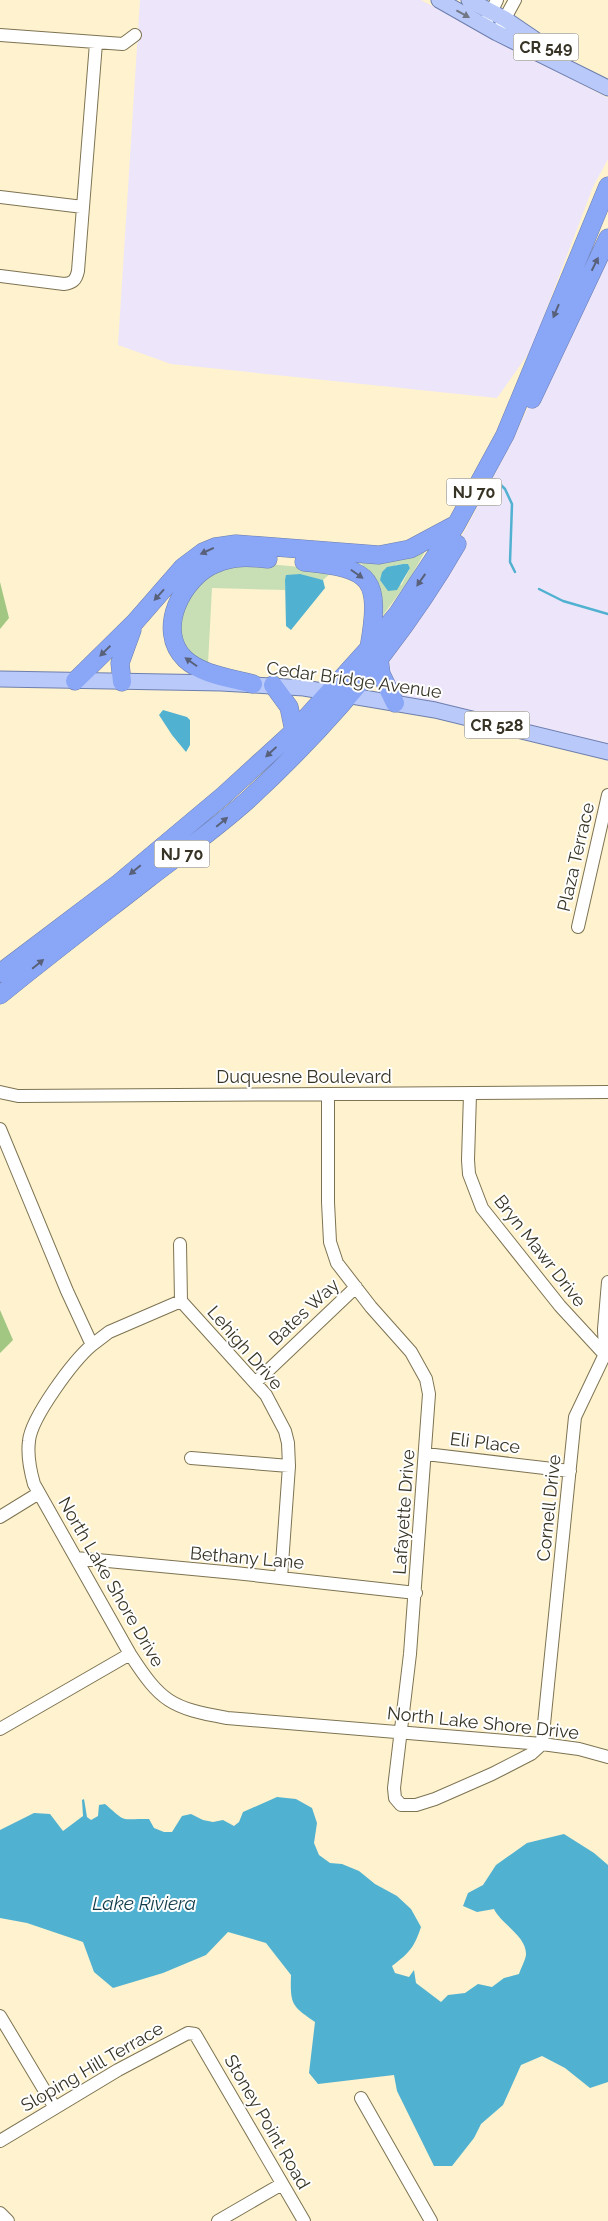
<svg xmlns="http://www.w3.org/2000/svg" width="608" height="2221" font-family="Raleway,sans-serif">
	<rect width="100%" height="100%" fill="#fef3ce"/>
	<path fill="#ede5fa" d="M140,0H421L608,98V159L593,187L531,350L497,398L171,364L118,345Z
		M608,238V752L395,703L381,674L408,621L436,580L465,530L513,439Z"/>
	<path fill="#c8dfb6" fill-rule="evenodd" d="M427,548L409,580L381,618L380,601L383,599L375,581L361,563L358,568L273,551ZM408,564L410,568L401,586L395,565Z
		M246,562L334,570L323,580L319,579L285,580V590L212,588L208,664L187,654L178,633L187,597L214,571Z"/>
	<path fill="#a1c783" d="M0,582L9,618L0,629Z
		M0,1310L13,1340L0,1353Z"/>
	<path fill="#51b1d0" d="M403,564H408L410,568L397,590L388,591L380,580L382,572L387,567Z
		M300,574L323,580L325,588L291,630L286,626L285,580L286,575Z
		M163,710L187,717L190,720V745L186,752L172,735L159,715Z
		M277,1797L296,1799L312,1808L317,1823L314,1843L319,1855L330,1863L342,1864L359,1871L375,1884L397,1896L411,1909L421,1927C414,1948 409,1953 392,1966L395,1973L409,1977L414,1970L416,1983L441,2002L448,1995L465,1993L478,1984L492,1987L504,1978L519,1974C521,1968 525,1961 526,1955C527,1936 501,1924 494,1909L477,1912L463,1906L468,1893L483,1885L496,1865L513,1853L527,1843L564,1834L594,1853L608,1865V2082L590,2088L565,2068L542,2056L521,2065L503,2105L481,2124L474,2138L452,2166H434L397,2091L394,2075L318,2084L309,2073L315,2022C292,2006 290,2005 291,1975L266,1943L228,1932L206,1955L163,1973L113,1988L94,1972L83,1942L27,1923L0,1918V1830L34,1813L50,1814L63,1831L83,1816L82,1800L84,1799L87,1817L91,1820L98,1816L99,1805L105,1804C129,1825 120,1818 149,1819L154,1828L164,1832H172L182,1816L191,1814L203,1820L213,1822L223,1820L234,1826L239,1822L243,1812Z"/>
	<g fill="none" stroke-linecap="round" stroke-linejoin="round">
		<path stroke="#51b1d0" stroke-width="2.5" d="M499,483L505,489L512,504L510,562L515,572
			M539,589L563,601L608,614"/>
		<defs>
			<path id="minor" d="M487,20L497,0
				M497,33L515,0
				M0,35L123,44L135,35
				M0,197L83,207L96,43
				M0,276L64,284C73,283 76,280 78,271L83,207
				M578,927L608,795
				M0,1092L18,1096L608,1092
				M470,1094L468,1160L469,1174L482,1208L560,1306L606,1356
				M328,1095V1202L330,1242L337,1263L371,1307L411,1352L426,1379L429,1394L410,1654L394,1788L395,1798L401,1805H416L435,1799L492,1774L531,1754L542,1744L575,1417L605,1354L604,1329L608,1282
				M0,1129L67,1291L92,1345C73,1361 31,1418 29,1441C27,1456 30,1470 34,1484L130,1654C161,1702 171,1708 227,1718L542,1744L579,1749L608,1757
				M180,1244L181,1301
				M181,1301L266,1395L285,1431L288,1443L289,1466L281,1578
				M92,1345L109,1332L181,1301
				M255,1383L356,1287
				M426,1454L570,1471
				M191,1458L289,1466
				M0,1517L39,1493
				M76,1558L235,1573L416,1593
				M0,1729L130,1654
				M0,2016L55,2108
				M361,2098L431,2221
				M0,2141L118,2070L188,2033L195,2034L304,2221
				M0,2213L8,2221
				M218,2221L282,2184"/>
			<path id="major" d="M439,0L497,33L608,88
				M469,0L505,19L555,53
				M0,679L221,683L304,688L435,710L608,752"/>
			<path id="highway" d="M532,399L608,238
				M304,562C373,568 381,579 369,648
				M379,658L381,674L395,703
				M75,681L135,622L183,567L203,552L215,547L236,544L379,555L410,549L453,526
				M122,682L120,663L132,630
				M253,684C232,678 202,675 185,659C155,630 183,577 215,564C233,556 249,557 268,559
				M273,685L289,707L294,731
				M0,973L119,883L224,795L294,731L368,649L398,613L456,525L505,435L608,186
				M0,995C49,955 99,917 149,878C183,852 218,827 250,798C330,724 403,638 457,544"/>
		</defs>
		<use href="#minor" stroke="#7d7352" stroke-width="14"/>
		<use href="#major" stroke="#6d7ead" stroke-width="17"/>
		<use href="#highway" stroke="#6d7ead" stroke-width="19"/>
		<use href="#minor" stroke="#fff" stroke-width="12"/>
		<use href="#major" stroke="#b9cafa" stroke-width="15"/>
		<use href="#highway" stroke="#8aa6f6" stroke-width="18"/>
	</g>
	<defs><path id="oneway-solid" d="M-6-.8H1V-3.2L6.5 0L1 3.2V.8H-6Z" transform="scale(1.25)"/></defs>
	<use fill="#727785" href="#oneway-solid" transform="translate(463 14) rotate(29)"/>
	<g fill="#586179">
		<use href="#oneway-solid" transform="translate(595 264) rotate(-64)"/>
		<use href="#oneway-solid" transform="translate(556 311) rotate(113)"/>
		<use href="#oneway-solid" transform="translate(207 551) rotate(155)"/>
		<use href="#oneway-solid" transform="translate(357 574) rotate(35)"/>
		<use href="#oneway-solid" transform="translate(421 580) rotate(125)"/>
		<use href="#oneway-solid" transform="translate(159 595) rotate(132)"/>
		<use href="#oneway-solid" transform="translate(105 651) rotate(136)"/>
		<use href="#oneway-solid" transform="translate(191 662) rotate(-145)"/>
		<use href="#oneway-solid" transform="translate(271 752) rotate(137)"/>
		<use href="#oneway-solid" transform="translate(222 822) rotate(-40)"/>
		<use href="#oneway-solid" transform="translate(135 870) rotate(140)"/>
		<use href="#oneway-solid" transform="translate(38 964) rotate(-39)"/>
	</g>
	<g text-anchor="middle" stroke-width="4" stroke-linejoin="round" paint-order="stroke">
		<g fill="#fff" stroke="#737066" stroke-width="1">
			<rect x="513.5" y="33.5" width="65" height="27" rx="4"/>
			<rect x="446.5" y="478.5" width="55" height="27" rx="4"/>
			<rect x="464.5" y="711.5" width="65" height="27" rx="4"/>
			<rect x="154.5" y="840.5" width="55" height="27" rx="4"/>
		</g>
		<g font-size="16" font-weight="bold" fill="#373325">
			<text x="546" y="53">CR 549</text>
			<text x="474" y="498">NJ 70</text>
			<text x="497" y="731">CR 528</text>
			<text x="182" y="860">NJ 70</text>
		</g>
		<g font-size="18" fill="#373325" stroke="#fff">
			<text transform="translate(354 680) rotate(8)" y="6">Cedar Bridge Avenue</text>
			<text transform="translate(576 857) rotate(-77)" y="6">Plaza Terrace</text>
			<text x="304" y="1083">Duquesne Boulevard</text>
			<text transform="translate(540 1251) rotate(52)" y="6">Bryn Mawr Drive</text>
			<text transform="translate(304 1312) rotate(-43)" y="6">Bates Way</text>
			<text transform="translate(245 1348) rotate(49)" y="6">Lehigh Drive</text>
			<text transform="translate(485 1443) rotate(7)" y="6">Eli Place</text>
			<text transform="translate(549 1508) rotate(-84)" y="6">Cornell Drive</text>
			<text transform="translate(404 1512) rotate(-86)" y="6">Lafayette Drive</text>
			<text transform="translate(247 1558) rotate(5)" y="6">Bethany Lane</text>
			<text transform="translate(111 1582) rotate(60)" y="6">North Lake Shore Drive</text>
			<text transform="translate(483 1723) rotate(6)" y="6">North Lake Shore Drive</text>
			<text transform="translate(92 2067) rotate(-30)" y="6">Sloping Hill Terrace</text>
			<text transform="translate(267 2122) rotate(60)" y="6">Stoney Point Road</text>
		</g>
		<g font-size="19" font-style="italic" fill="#123d4b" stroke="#fff">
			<text x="144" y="1910">Lake Riviera</text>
		</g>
	</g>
</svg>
